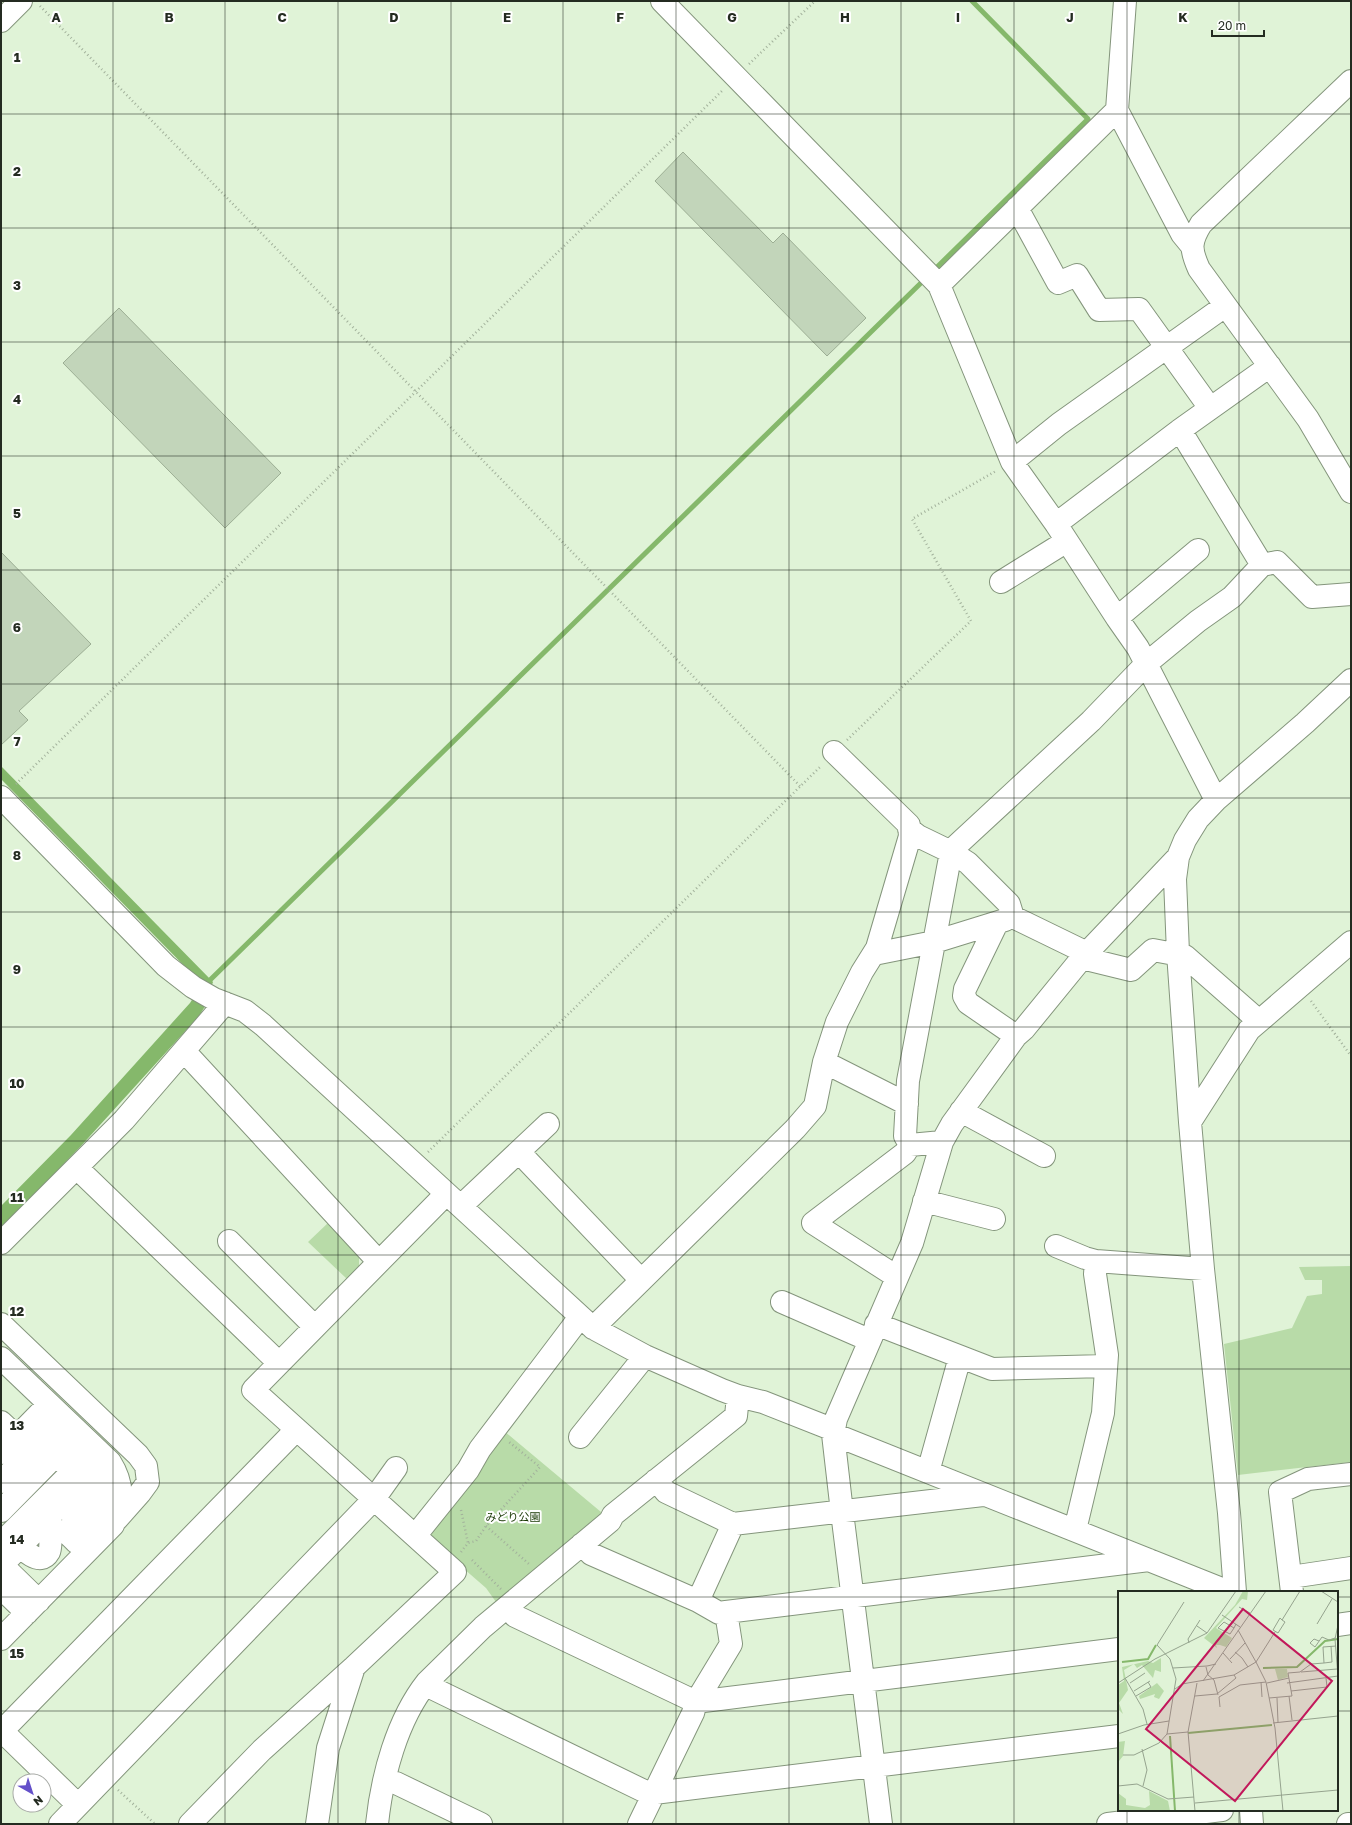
<svg xmlns="http://www.w3.org/2000/svg" width="1352" height="1825" font-family="'Golos Text','Noto Sans JP',sans-serif">
	<rect width="100%" height="100%" fill="#e0f3d7"/>
	<path fill="#b8dba8" d="M329,1222L359,1252V1267L347,1279L308,1242Z
		M1351,1266V1462L1238,1475L1224,1344L1292,1328L1307,1296L1322,1294V1280H1305L1299,1267Z
		M504,1431L607,1517L502,1603L496,1602L486,1588L425,1535Z"/>
	<path fill="#85b86b" d="M1,766L213,982L204,1008L199,1016L80,1147L1,1229V1206L71,1135L190,1003L202,984L1,779Z"/>
	<g fill="none" stroke-linecap="round" stroke-linejoin="round">
		<path stroke="#85b86b" stroke-width="5" d="M932,272L1088,119L972,1
			M207,983L925,279"/>
	</g>
	<path fill="#c2d5ba" stroke="#9cae94" d="M683,152L773,243L783,233L866,318L827,356L655,181Z
		M119,308L281,473L225,528L63,363Z
		M1,552L91,644L19,711L28,720L1,745Z"/>
	<g fill="none" stroke-linecap="round" stroke-linejoin="round">
		<defs>
			<path id="minor" d="M662,1L939,285L1012,462L1056,524L1117,618L1138,648L1216,800
				M1125,1L1117,110L1182,234L1191,245
				M1,21L21,1
				M1351,81L1201,224C1190,242 1190,249 1199,269L1308,419L1351,492
				M1017,208L1058,283L1077,275L1099,310L1139,309L1210,408
				M939,285L1117,110
				M1180,430L1262,565
				M1012,462L1059,424L1225,306
				M1056,524L1180,430L1270,366
				M1001,582L1067,541
				M1117,618L1198,550
				M1,797L166,966L193,987L214,999L245,1011L263,1025L593,1328L645,1356L722,1390L738,1396L763,1402L834,1430
				M909,829L918,836L951,852L968,863L1009,904L1013,917L1087,953
				M997,923L965,989L964,996L968,1003L1016,1036
				M874,954L934,942L1005,920
				M1082,958L1131,970L1153,950L1185,956L1259,1021
				M184,1051L379,1262
				M824,1062L907,1104
				M961,1111L1044,1156
				M1190,1122L1249,1030L1351,942
				M942,1142L910,1145L905,1136L908,1081L951,852L957,845L1091,721L1147,663L1198,621L1232,597L1262,565L1277,562L1312,597L1351,594
				M519,1152L641,1280
				M77,1168L279,1363
				M924,1201L994,1219
				M461,1206L548,1124
				M229,1241L314,1326
				M1,1243L124,1120L225,1003
				M1056,1246L1085,1258L1096,1261L1203,1269
				M897,1277L813,1223L905,1153L910,1145
				M782,1302L869,1340
				M1,1324L138,1455L146,1466L148,1482L140,1493L117,1519
				M876,1324L992,1369L1106,1366
				M593,1328L795,1129L815,1106L824,1062L837,1022L862,972L877,948L910,836L909,825L834,752
				M1,1358L110,1462C124,1484 123,1502 113,1525L1,1639
				M1,1422L17,1437
				M48,1424C58,1434 68,1444 79,1454C103,1477 119,1496 92,1526
				M833,1434L1229,1592
				M580,1437L645,1356
				M1,1453L49,1404
				M928,1472L960,1357
				M656,1480L666,1492L733,1524L983,1495
				M1,1482L63,1419
				M77,1488L91,1501L73,1519L86,1532
				M1,1511L56,1455L73,1470L83,1482L2,1565
				M1075,1530L1103,1413L1107,1355L1095,1274L1096,1261
				M415,1536L468,1470L480,1449L580,1317
				M11,1537C18,1544 39,1570 49,1552C51,1548 50,1541 51,1536C62,1526 67,1533 76,1542
				M1,1543L84,1460
				M582,1544L591,1554L698,1601
				M1,1564L39,1601
				M1291,1577L1351,1568
				M1,1588L27,1613
				M1235,1592L1229,1513L1203,1269L1190,1122L1178,953L1175,879L1178,857L1185,840L1198,819L1216,800L1305,723L1351,680
				M1292,1592L1280,1492L1308,1479L1351,1474
				M508,1606L515,1616L696,1702L1119,1649
				M726,1612L1149,1560
				M1337,1625L1351,1623
				M427,1682L434,1689L644,1791L654,1793L1119,1736
				M385,1781L396,1783L481,1824
				M78,1805L2,1731L296,1430
				M1251,1810L1252,1824
				M60,1824L374,1499L396,1468
				M190,1824L262,1750L353,1668
				M317,1824L328,1748L354,1667L455,1572L253,1390L446,1194
				M377,1824C382,1776 397,1720 427,1682L483,1627L610,1521L613,1515L736,1416L738,1396
				M639,1824L693,1713L696,1702L731,1644L726,1612L719,1613L698,1601L733,1524
				M881,1824L842,1512L833,1434L836,1419L912,1243L942,1142L952,1124L1016,1036L1024,1029L1082,958L1178,857
				M1108,1824L1222,1810
				M1348,1824H1351"/>
		</defs>
		<use href="#minor" stroke="#84957c" stroke-width="24"/>
		<path stroke="#a2b19b" stroke-width="2.5" stroke-dasharray="1 3" stroke-linecap="butt" d="M40,6L800,786
			M749,64L815,1
			M847,740L971,621L912,519L996,471
			M16,784L723,90
			M1311,1001L1351,1056
			M428,1152L821,766
			M461,1510L468,1543
			M486,1526L529,1564
			M461,1552L468,1543L476,1541L486,1526L540,1467L509,1442
			M472,1560L501,1589
			M118,1790L155,1824"/>
		<use href="#minor" stroke="#fff" stroke-width="22"/>
	</g>
	<path fill="none" stroke="#242b21" stroke-width="1" stroke-opacity="0.55" d="M113,1V1824M225,1V1824M338,1V1824M451,1V1824M563,1V1824M676,1V1824M789,1V1824M901,1V1824M1014,1V1824M1127,1V1592M1239,1V1592M1,114H1351M1,228H1351M1,342H1351M1,456H1351M1,570H1351M1,684H1351M1,798H1351M1,912H1351M1,1027H1351M1,1141H1351M1,1255H1351M1,1369H1351M1,1483H1351M1,1597H1119M1337,1597H1351M1,1711H1119M1337,1711H1351M1127,1810V1824M1239,1810V1824"/>
	<g text-anchor="middle" stroke-width="4" stroke-linejoin="round" paint-order="stroke">
		<g font-size="11" fill="#163600" stroke="#fff">
			<text x="513" y="1521">みどり公園</text>
		</g>
	</g>
	<g transform="translate(1118 1591)">
		<rect width="220" height="220" fill="#e0f3d7"/>
		<path d="M125,0H130L129,9L124,8L98,37L114,47L108,56L102,54H98L99,57L86,47L117,14ZM43,67V81L37,79L35,87L24,74L19,77L16,73L6,79L10,99L1,112L5,123L0,118V94L6,90L4,76L30,70L35,72ZM157,78H169L170,86L160,89ZM39,92L46,100L41,108L36,106L37,103L22,108L21,105ZM7,150L5,165L1,170L0,151ZM31,200L50,210L52,220H0V202L8,208V214L27,217L32,214Z" fill="#b8dba8"/>
		<path fill="none" stroke="#85b86b" stroke-width="2" d="M4,71L30,68L38,54M145,77L179,76L207,50L220,48M70,142L154,134M52,145L57,220"/>
		<path fill="none" stroke="#95a38e" stroke-width="1" d="M203,0L220,11M121,16L132,22M104,24L122,36M164,29L167,31L160,42L155,39L162,27L164,29L182,0M199,33L214,8M220,34L217,48L220,86M79,35L89,42M116,37L106,31L100,37L112,43L116,37L118,33M120,39L138,71M201,50L196,48L192,52L197,56L204,46L211,49L217,47M71,52L70,48L82,29M117,61L124,67L130,76M105,62L114,72M112,68L127,52M138,71L148,91L157,137L165,220M206,72L214,71L213,55M88,76L90,84L96,89M55,77L89,75L98,73M183,81L219,78M7,87L25,118L29,133M96,89L100,104M85,90L148,0M143,91L144,106M0,92L37,68L89,42L118,0M12,92L27,82M149,92L171,87M169,92L220,85M57,98L64,93L116,84L138,71L157,41M16,100L32,90M173,100L209,96L208,87M18,105L33,96L30,91M77,105L99,103L118,87L116,84M171,105L174,129M151,107L174,105L170,82L182,81L193,73L206,72L205,56L218,55M159,107L160,131M102,116L101,106L122,94L148,91M155,132L220,125M0,143L26,134L51,130M49,143L70,141M24,158L29,179L25,195M5,164H16L41,152L49,143L58,88L52,68L39,54L66,11M0,195L19,193L50,208L76,206M77,212L220,199M77,220L70,141L79,92"/>
		<path fill="#c2185b" fill-opacity="0.15" stroke="#c2185b" stroke-width="2" d="M125,18L214,90L117,210L28,138Z"/>
		<rect width="220" height="220" fill="none" stroke="#242b21" stroke-width="2"/>
	</g>
	<g font-size="13" text-anchor="middle" font-weight="bold" fill="#242b21" stroke="#fff" stroke-width="4" stroke-linejoin="round" paint-order="stroke">
		<text x="56" y="22">A</text>
		<text x="169" y="22">B</text>
		<text x="282" y="22">C</text>
		<text x="394" y="22">D</text>
		<text x="507" y="22">E</text>
		<text x="620" y="22">F</text>
		<text x="732" y="22">G</text>
		<text x="845" y="22">H</text>
		<text x="958" y="22">I</text>
		<text x="1070" y="22">J</text>
		<text x="1183" y="22">K</text>
		<text x="17" y="62">1</text>
		<text x="17" y="176">2</text>
		<text x="17" y="290">3</text>
		<text x="17" y="404">4</text>
		<text x="17" y="518">5</text>
		<text x="17" y="632">6</text>
		<text x="17" y="746">7</text>
		<text x="17" y="860">8</text>
		<text x="17" y="974">9</text>
		<text x="17" y="1088">10</text>
		<text x="17" y="1202">11</text>
		<text x="17" y="1316">12</text>
		<text x="17" y="1430">13</text>
		<text x="17" y="1544">14</text>
		<text x="17" y="1658">15</text>
	</g>
	<rect width="1352" height="1825" fill="none" stroke="#242b21" stroke-width="4"/>
	<g transform="translate(32 1793) rotate(141)"><circle r="19" fill="#ffffff" stroke="#a7aaa6"/>
	<path d="M0-3L7 15L0 10L-7 15Z" fill="#6450c9"/>
	<text y="-6" font-size="11" font-weight="bold" text-anchor="middle" fill="#242b21">N</text>
	</g>
	<path d="M1212 30v6h52v-6" fill="none" stroke="#242b21" stroke-width="2"/>
	<text x="1218" y="30" font-size="12" fill="#242b21" stroke="#ffffff" stroke-width="3" paint-order="stroke">20 m</text>
</svg>
